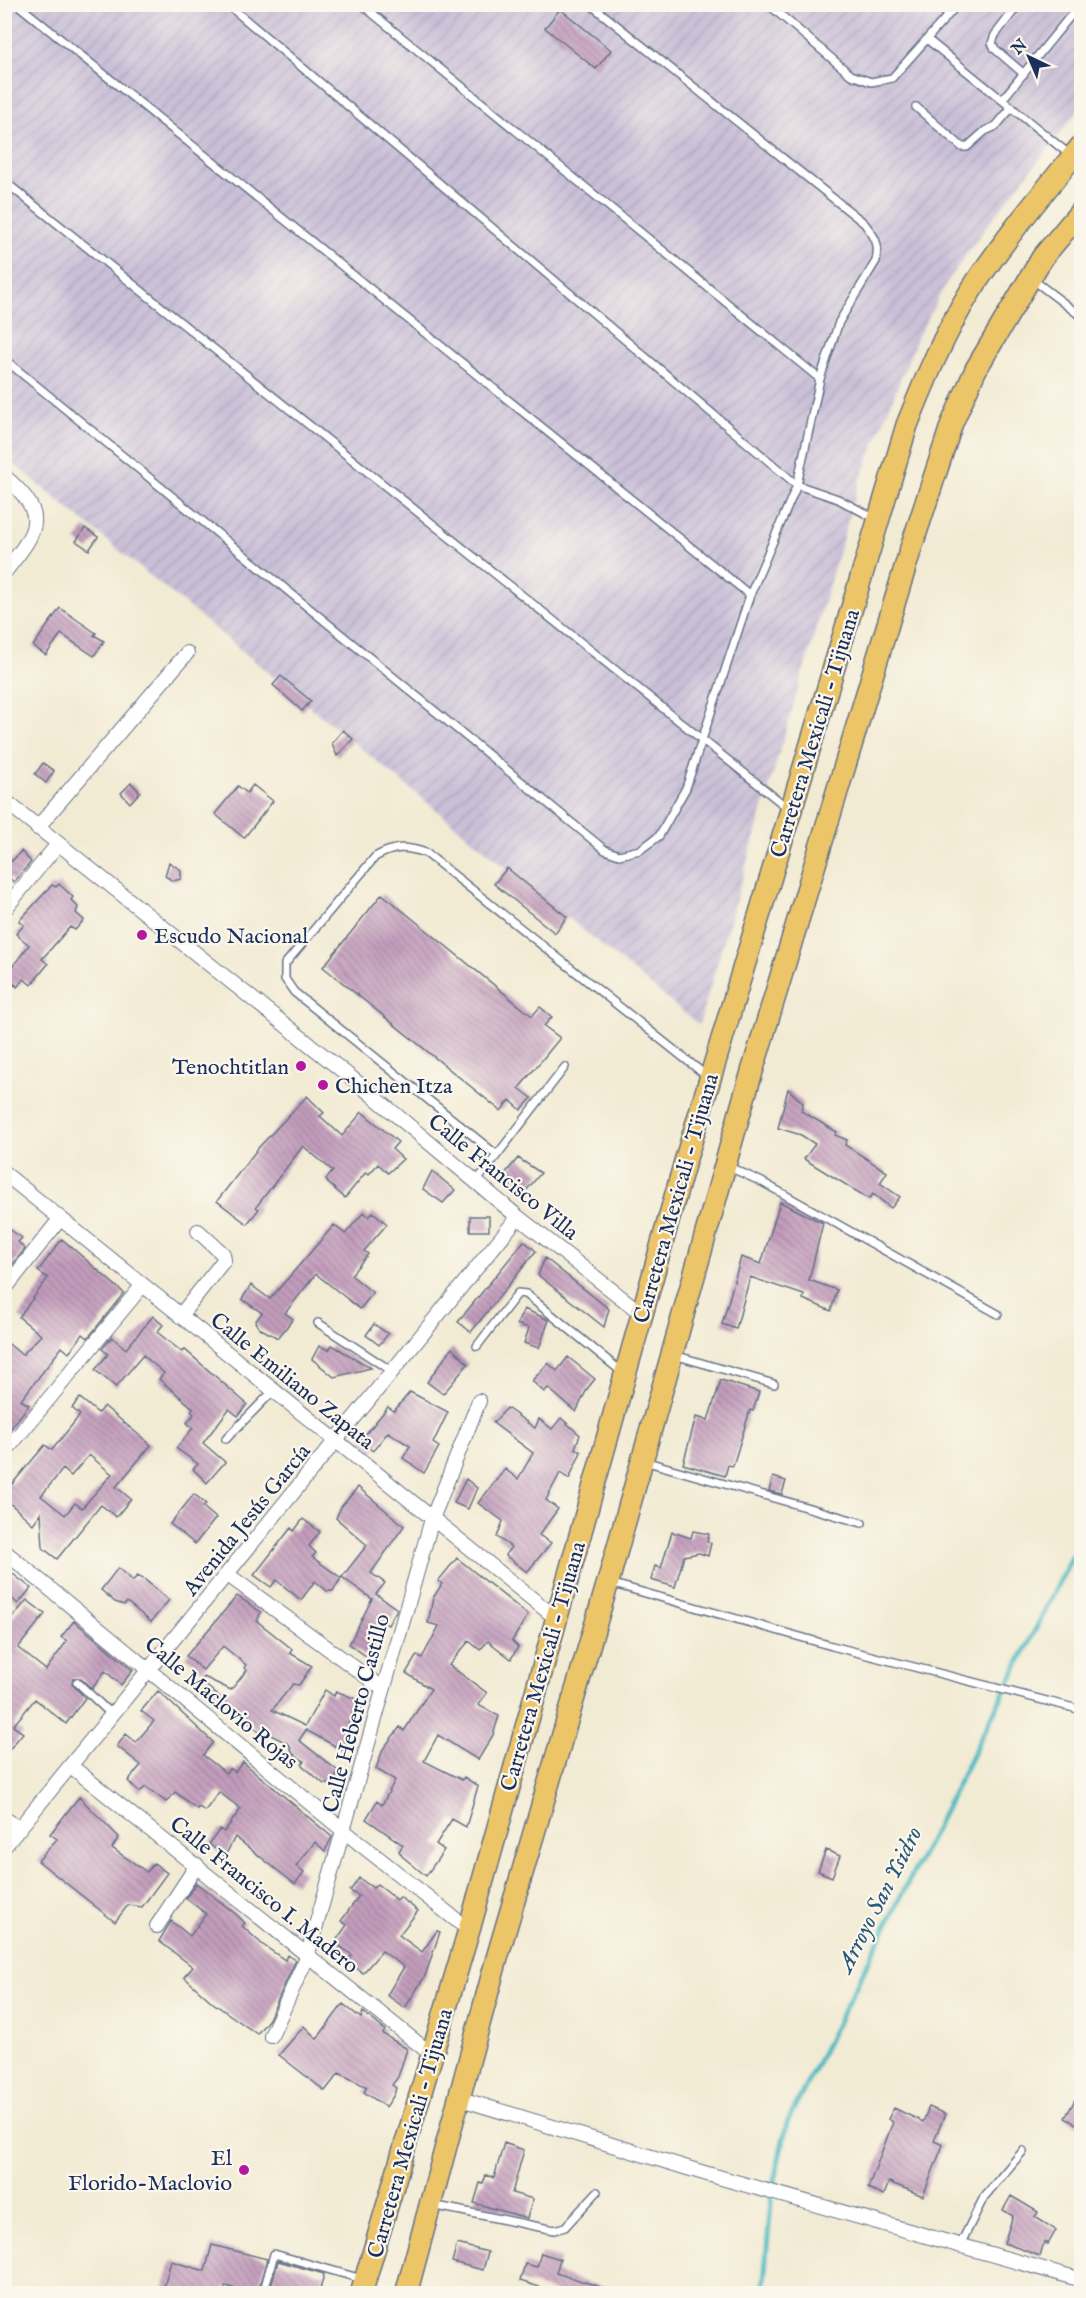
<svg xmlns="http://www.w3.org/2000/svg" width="1086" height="2298" font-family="'IM FELL English',serif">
	<defs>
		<pattern id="industrial-furrows" width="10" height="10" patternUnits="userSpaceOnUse" patternTransform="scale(1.5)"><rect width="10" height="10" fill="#c9bfd7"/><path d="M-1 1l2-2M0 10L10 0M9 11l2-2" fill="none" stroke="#aca4bb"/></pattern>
		<pattern id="building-back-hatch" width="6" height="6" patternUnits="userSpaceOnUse" patternTransform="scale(1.5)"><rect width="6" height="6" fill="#c39dbc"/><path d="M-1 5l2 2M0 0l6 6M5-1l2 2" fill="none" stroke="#9e809c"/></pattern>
	</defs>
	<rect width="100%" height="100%" fill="#fbf7ec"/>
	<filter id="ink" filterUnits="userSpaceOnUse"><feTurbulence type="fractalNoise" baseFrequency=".0167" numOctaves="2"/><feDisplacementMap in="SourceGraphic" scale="12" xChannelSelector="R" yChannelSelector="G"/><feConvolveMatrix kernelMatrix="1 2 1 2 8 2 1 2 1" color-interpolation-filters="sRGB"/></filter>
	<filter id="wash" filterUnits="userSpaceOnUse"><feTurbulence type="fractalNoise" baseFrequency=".008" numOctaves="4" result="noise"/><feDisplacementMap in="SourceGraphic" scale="24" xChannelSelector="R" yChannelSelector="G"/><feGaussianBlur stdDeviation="1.35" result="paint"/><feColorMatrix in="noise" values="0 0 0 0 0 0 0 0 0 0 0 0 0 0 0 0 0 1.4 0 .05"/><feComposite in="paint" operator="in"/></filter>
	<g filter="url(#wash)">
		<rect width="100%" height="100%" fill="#f2ebd4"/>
		<path fill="url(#industrial-furrows)" d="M4,5H1081V107L985,228L947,282L917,338L859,483L699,1025L5,457Z"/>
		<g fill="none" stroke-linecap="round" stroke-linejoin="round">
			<path stroke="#4bbac2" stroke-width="5" d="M763,2294L772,2190L787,2123L1082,1537"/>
		</g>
		<g id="blocks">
			<path fill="url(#building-back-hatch)" fill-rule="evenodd" d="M560,9L611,50L596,69L545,28Z
				M85,528L98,537L89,550L76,541Z
				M60,608L96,633L94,635L104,641L94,656L61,634L46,655L33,646Z
				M281,676L311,701L302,711L273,685Z
				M343,730L353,739L337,756L332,743Z
				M43,763L54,771L46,783L35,774Z
				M131,783L140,792L130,803L121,793Z
				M253,785L273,801L244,838L215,814L238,786L247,793Z
				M21,851L31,862L14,882L4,874V855L12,861Z
				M169,862L181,870V879L173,881L165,876Z
				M507,868L567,917L555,933L494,884Z
				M59,884L73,897L71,900L78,907L76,913L84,920L75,930L70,927L42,959L48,964L31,985L24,979L17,987L15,984L12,987L4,980V959L13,966L29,945L16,934L24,925L19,921L52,885L56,887Z
				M382,894L532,1016L540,1007L552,1017L544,1026L560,1038L519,1088L532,1098L521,1110L510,1100L501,1111L323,967Z
				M788,1089L803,1103L801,1111L837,1132L835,1135L847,1140L845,1145L887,1172L880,1183L900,1197L891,1208L873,1194L869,1199L804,1159L815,1144L801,1135L778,1128Z
				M307,1096L324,1113L320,1116L342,1136L362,1112L398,1142L392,1149L403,1159L388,1173L378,1164L369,1174L366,1172L345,1198L328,1183L326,1179L333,1171L303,1146L256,1207L259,1209L247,1224L217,1201L259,1147Z
				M518,1158L541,1173L525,1192L504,1175Z
				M432,1171L455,1190L443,1203L423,1189Z
				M780,1202L823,1223L809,1280L837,1290L831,1311L803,1299L804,1295L750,1277L736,1329L722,1324L741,1257L761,1264Z
				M364,1212L369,1217L373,1212L387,1224L364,1251L368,1254L351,1275L373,1293L360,1309L316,1274L285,1313L293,1319L278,1338L259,1328L255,1322L262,1313L242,1299L251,1285L270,1299L334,1225L345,1234Z
				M470,1216H489V1231H470Z
				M4,1225L22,1238L18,1242L25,1249L4,1275Z
				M62,1239L124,1293L88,1338L83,1334L69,1353L62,1347L21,1400L29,1405L4,1437V1340L22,1355L41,1335L19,1317L48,1278L38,1271Z
				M524,1241L536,1251L471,1332L458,1322Z
				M545,1258L609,1309L604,1327L538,1275Z
				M524,1309L549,1320L539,1348L524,1343L529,1328L517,1324Z
				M153,1316L163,1325L157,1332L182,1352L184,1349L247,1404L238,1416L229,1409L203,1443L225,1462L207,1483L193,1469L198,1464L176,1448L193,1428L187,1423L194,1414L191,1411L193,1408L159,1379L164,1373L143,1355L116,1387L95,1370L108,1354L102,1349L112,1337L126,1349Z
				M374,1324L388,1334L379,1345L366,1335Z
				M332,1345L371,1368L334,1377L312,1359L319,1346L329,1350Z
				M452,1348L468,1364L443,1394L427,1382Z
				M568,1357L595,1379L587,1389L576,1412L548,1388L544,1392L532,1381L548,1363L557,1371Z
				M721,1380L759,1392L753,1411L750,1410L733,1466L728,1465L725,1476L683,1464L696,1417L708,1420Z
				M410,1392L448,1412L433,1443L439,1447L424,1473L403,1458L410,1446L388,1432L373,1451L360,1441L388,1407L394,1411Z
				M80,1398L98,1413L104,1406L151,1445L116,1487L131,1499L116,1517L101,1505L57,1559L43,1548L41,1513L33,1524L4,1498V1479L12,1484L45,1445L52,1450L80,1415L72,1408ZM89,1455L112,1474L82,1508L75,1503L65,1515L41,1496L63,1469L71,1476Z
				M507,1408L535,1428L539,1419L552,1429L561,1418L580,1435L575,1448L581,1452L569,1479L560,1473L546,1500L558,1509L539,1535L551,1543L527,1572L505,1555L511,1547L497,1537L503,1521L478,1503L505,1469L518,1479L533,1453L493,1423Z
				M773,1477L786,1481L782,1494L769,1491Z
				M466,1479L477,1488L468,1509L454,1503Z
				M358,1487L404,1526L371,1573L385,1583L376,1594L397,1609L388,1625L382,1622L366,1656L349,1644L372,1599L342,1577L367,1545L336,1518L341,1507Z
				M194,1494L206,1504L203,1507L216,1518L195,1544L170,1524Z
				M303,1519L320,1532L309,1546L316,1553L312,1557L341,1578L333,1591H327L315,1581L301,1600L276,1580L271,1587L254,1575L291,1528L294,1531Z
				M693,1531L709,1534L707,1542L711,1543L708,1556L699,1553L684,1556L675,1587L651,1580L655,1566L661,1568L672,1532L691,1538Z
				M457,1558L528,1615L512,1641L518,1647L511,1659L488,1641L480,1650L469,1641L449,1665L487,1693L478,1705L499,1716L493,1735L478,1760L438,1735L424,1761L462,1780L464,1777L478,1786L466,1827L452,1819L436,1844L444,1850L426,1876L402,1856L399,1851L403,1845L366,1819L377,1801L382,1805L395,1780L376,1769L383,1749L400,1727L404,1731L431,1689L406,1673L417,1655L422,1658L439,1626L428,1623L433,1598L442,1584L438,1581Z
				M4,1567L31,1588L18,1604L4,1591Z
				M118,1568L133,1581L137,1576L145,1580L169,1600L151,1622L127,1602L124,1605L115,1602L101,1590Z
				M237,1596L261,1612L257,1621L292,1649L290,1653L312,1666L299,1685L293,1684L272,1710L305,1726L325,1690L334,1696L336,1691L358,1700L345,1732L352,1738L342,1750L306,1730L299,1740L338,1771L333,1784H324L302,1765L304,1761L293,1754L289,1744L269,1734L266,1738L201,1681L204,1677L231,1690L247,1670L244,1668L246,1665L223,1646L203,1670L186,1656Z
				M27,1600L45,1614L18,1648L46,1670L67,1641L61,1637L74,1621L133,1670L121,1685L105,1671L92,1689L80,1678H73L72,1684L85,1698L66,1724L35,1699L13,1726L23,1733L4,1756V1627Z
				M158,1691L213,1742L203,1755L226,1773L230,1768L235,1772L243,1762L332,1837L325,1851L315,1842L296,1866L304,1872L295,1884L235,1837L225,1856L209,1844L220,1829L224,1832L241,1809L219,1792L205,1811L199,1807L197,1809L175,1792L166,1802L146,1787L139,1792L128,1781L141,1765L117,1746L126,1734L136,1742L154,1721L141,1711Z
				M79,1797L119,1837L112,1848L147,1872L154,1863L167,1873L142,1907L128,1905L115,1922L38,1861L57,1839L50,1834Z
				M826,1850L840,1856L832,1877L818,1871Z
				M359,1878L373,1888L377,1884L397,1900L400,1897L418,1911L399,1935L422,1952L437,1931L440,1932L425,1976L405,2008L387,1995L404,1967L382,1951L363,1973L347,1961L352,1955L335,1942L347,1925L341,1921L359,1896L350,1891Z
				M196,1883L237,1915L245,1923L242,1926L263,1945L285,1960L287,1955L296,1960L269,2019L257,2034L213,2003L184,1977L193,1967L159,1941L171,1921L190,1936L206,1914L186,1898Z
				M343,2004L361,2018L363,2012L385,2030L383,2034L407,2049L398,2077L392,2085L396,2088L394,2095L386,2107L364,2092L367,2087L339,2073L325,2091L279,2055L304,2026L317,2039Z
				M1082,2087V2127L1065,2118Z
				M929,2107L945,2114L934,2141L943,2145L923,2196L889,2182L884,2195L868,2188L893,2122L888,2119L894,2108L923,2122Z
				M504,2143L524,2150L512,2193L533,2199L527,2218L474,2203L480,2183L483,2184L486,2175L494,2178Z
				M1011,2196L1038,2212L1035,2217L1056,2230L1048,2244L1044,2242L1040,2256L1004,2243L1013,2216L1003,2210Z
				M457,2244L488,2252L483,2270L452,2262Z
				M212,2245L267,2259L257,2294L225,2286L224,2294H162L171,2261L205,2271Z
				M541,2253L560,2259L556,2273L611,2290V2294H562L520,2281L525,2264L537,2267Z
				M278,2261L324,2274L319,2294H269Z"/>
		</g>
	</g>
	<g filter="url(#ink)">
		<use href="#blocks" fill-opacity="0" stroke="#667187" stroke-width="1.5"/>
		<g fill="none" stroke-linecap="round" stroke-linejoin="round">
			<defs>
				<path id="lane" d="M17,4L750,595
					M361,4L820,379
					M590,4L864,223C875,237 880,243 876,261L839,322L820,379L797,485L838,499L876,519
					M768,4L851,75L871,82L892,78L958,4
					M1019,4L995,35L992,43L995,49L1024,74
					M928,40L1070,155
					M1002,100L1080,4
					M916,107L962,147H967L985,131L996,126L1012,107
					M4,181L789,809
					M1032,279L1082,317
					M4,359L605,850L619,855L640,850L659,836L686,788L750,595L797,485L227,4
					M497,1155L565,1067
					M727,1166L762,1182L998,1314
					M476,1182L497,1155L294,992L285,979V964L375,857C394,846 406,846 426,853L708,1077
					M318,1323L393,1372
					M477,1346L518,1293L526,1294L622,1372
					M674,1355L774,1384
					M226,1439L273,1391
					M644,1461L862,1523
					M610,1583L832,1646L1082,1710
					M77,1682L113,1716
					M432,2205L554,2230L565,2227L597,2192
					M960,2245L984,2197L1023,2151
					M263,2294L274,2254L362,2279"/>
				<path id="street" d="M4,476C51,516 37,531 4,573
					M4,800L359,1084L518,1217L641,1313
					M37,828L187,653
					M4,910L58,844
					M4,1173L556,1618
					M4,1290L60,1219
					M180,1316L224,1260L223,1254L198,1231
					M4,1453L142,1286
					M4,1551L344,1831L469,1930
					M228,1575L382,1688
					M72,1767L431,2054
					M4,1818L19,1829
					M4,1847L518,1217
					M157,1926L197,1865
					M271,2036L307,1957L432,1519L479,1401
					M461,2099L704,2173L1082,2280"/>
				<path id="primary" d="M361,2294L469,1930L684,1165L907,425C925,380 944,334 970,292C1003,240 1043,193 1082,145
					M406,2294L497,1958L608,1582L744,1098L911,548L952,423L976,369L1042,258L1082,210"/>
			</defs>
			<use href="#lane" stroke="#667187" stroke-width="10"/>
			<use href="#street" stroke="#667187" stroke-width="16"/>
			<use href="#primary" stroke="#667187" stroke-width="24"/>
			<use href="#lane" stroke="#fff" stroke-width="7"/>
			<use href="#street" stroke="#fff" stroke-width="14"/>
			<use href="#primary" stroke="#ecc569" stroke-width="21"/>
		</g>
	</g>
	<g fill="#b5179e" stroke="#fbf7ec" stroke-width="2">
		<circle cx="142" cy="935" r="6"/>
		<circle cx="301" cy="1066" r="6"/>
		<circle cx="323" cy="1085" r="6"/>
		<circle cx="244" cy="2170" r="6"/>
	</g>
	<g text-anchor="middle" stroke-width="4.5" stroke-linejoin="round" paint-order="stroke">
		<g font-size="22" fill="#1b2f5e" stroke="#fbf7ec">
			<text transform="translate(814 733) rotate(-73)" y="8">Carretera Mexicali - Tijuana</text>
			<text transform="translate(504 1176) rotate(39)" y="8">Calle Francisco Villa</text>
			<text transform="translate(675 1198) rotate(-74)" y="8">Carretera Mexicali - Tijuana</text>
			<text transform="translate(293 1380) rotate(39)" y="8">Calle Emiliano Zapata</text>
			<text transform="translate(246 1519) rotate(-51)" y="8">Avenida Jesús García</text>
			<text transform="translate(542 1666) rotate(-74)" y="8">Carretera Mexicali - Tijuana</text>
			<text transform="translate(222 1702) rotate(40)" y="8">Calle Maclovio Rojas</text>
			<text transform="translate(355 1713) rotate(-75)" y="8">Calle Heberto Castillo</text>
			<text transform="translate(265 1894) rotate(39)" y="8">Calle Francisco I. Madero</text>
			<text transform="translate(409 2133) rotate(-74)" y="8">Carretera Mexicali - Tijuana</text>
		</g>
		<g font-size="22" fill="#1b2f5e" stroke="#fbf7ec" text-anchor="start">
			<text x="154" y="943">Escudo Nacional</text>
			<text x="289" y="1074" text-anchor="end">Tenochtitlan</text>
			<text x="335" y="1093">Chichen Itza</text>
			<text x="232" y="2165" text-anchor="end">El<tspan x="232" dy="25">Florido-Maclovio</tspan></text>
		</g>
		<g font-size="24" font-style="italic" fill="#29597c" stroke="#fbf7ec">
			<text transform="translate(879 1899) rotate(-63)" y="8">Arroyo San Ysidro</text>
		</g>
	</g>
	<rect width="1086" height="2298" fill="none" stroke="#fbf7ec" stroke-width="24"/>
	<g transform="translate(1029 57) rotate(316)" stroke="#fbf7ec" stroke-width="4.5" paint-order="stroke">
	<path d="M0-4.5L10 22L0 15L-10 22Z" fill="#1b2f5e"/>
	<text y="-9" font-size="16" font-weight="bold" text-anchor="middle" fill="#1b2f5e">N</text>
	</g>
</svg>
